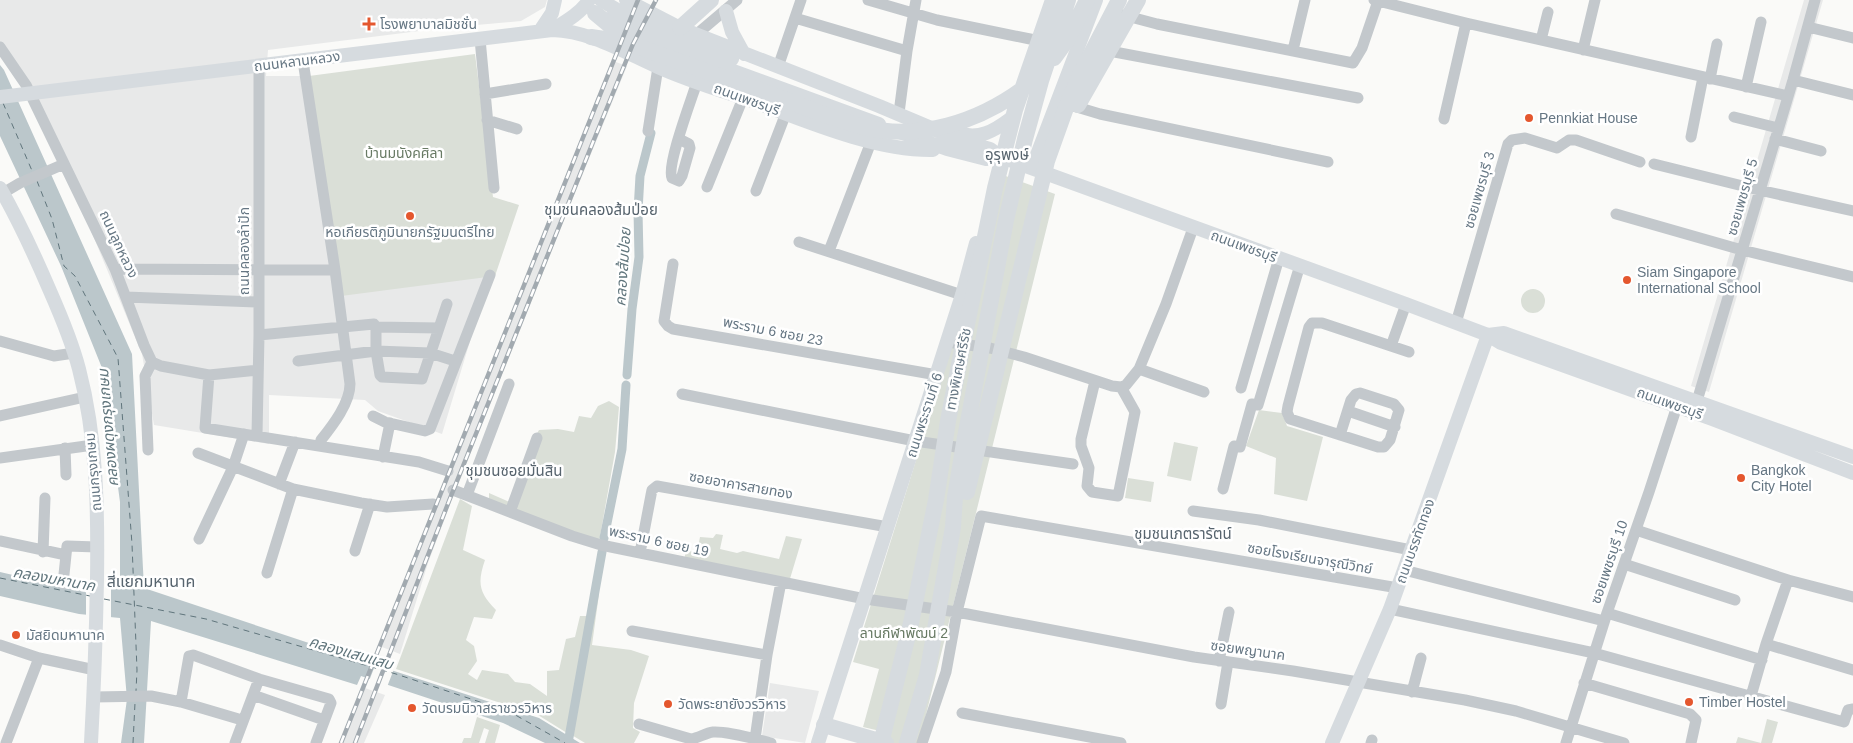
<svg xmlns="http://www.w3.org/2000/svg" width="1853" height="743" font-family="Arial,'Noto Sans Thai',sans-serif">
	<rect width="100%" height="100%" fill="#fafaf8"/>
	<path fill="#e8e9e9" d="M0,0H547L545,7L521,21L443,28L268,50L266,76H309L490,275L442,434L378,411L365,400L269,395V444L154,425L142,354L36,98L0,44Z
		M1804,0H1823L1709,392L1691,386Z
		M613,61L627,66L559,232L451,502L428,563L400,654L382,647L412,561L587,125L596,99Z
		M770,683L819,691L805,743L762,736Z
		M362,687L385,695L364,743H339Z"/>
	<path fill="#dadfd7" d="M475,54L493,197L519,205L495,276L341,296L309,76Z
		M1003,175L1055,194L919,743H876L880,731L863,727L879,669L853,662L952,345Z
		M1521 301a12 12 0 1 1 24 0a12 12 0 1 1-24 0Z
		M609,401L619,407L615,452L599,542L489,501V493L512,503L531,444L539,430L558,429L574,432L579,416L591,418L598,406Z
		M1259,410L1282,413L1287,426L1323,437L1307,501L1274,494L1276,458L1246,446Z
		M1174,442L1198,447L1191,481L1167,476Z
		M1128,478L1154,482L1151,502L1125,498Z
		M460,499L472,506L463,550L485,560C477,583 479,593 496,610L492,619L474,617L466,640L474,646L477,661L468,674L477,680L482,670L508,674L515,682L530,684L547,696V671L559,670L566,639L575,637L580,616H587L567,733L538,715L396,669Z
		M716,534L723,535L720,549L737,553L743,551L779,559L786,536L802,539L789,582L684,560L686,551L697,552L700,537L713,538Z
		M595,593L599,594L592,645L631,650L649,656L634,703L633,728L640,732L634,743H585L570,734Z
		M477,717L500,725L495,743H485L489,730L484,728L479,743H462L464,738H471Z
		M1767,719L1778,722L1772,743H1736L1738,737L1761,743Z"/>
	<path fill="#bbc7cb" d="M0,65L4,70L132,354L144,588L360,660L539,718L580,743H545L503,723L361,676L357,685L151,621L144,743H121L127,699L120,618L79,614L0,596V572L82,591L113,587L120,580V502L102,368L61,266L0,136Z"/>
	<path fill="#fafaf8" d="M104,586H111V618L86,617V588Z
		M376,663L394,669L387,687L369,681Z"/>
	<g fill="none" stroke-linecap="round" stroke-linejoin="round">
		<path stroke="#bbc7cb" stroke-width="9" d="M627,375L632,309L639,257L638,211L640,176L651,133
			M604,538L622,449L626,385
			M568,743L602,552"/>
		<path stroke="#60757c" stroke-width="1" stroke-dasharray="6 5" stroke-linecap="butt" d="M3,103L33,173
			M37,181L52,219L64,266L75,276L118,358L132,544L137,670L136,691
			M0,578L90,596
			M104,599L206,619L396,674L510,712L565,743
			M133,743L135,703"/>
		<path stroke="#c3c8cc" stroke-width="11" d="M868,0L937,20L1035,40
			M1374,0L1466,23L1788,96
			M1123,15L1157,24L1353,63L1362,48L1378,1
			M795,18L907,51
			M1808,27L1853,38
			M697,34L737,0
			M480,39L494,188
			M1541,40L1548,12
			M0,47L26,85L115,269L144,345L152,362L161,366L209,375L258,370
			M1104,50L1358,98
			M1293,50L1305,0
			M1583,50L1595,0
			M303,61L335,270L350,384C350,403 333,425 321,440L320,446
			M778,67L801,0
			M1710,79L1717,44
			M1793,80L1853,95
			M1746,87L1761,22
			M485,94L546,84
			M1070,105L1100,114L1328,162
			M899,113L907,51L916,0
			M1734,117L1778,128
			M1444,119L1466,23
			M487,120L517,129
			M648,131L658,67
			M1691,137L1703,77
			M679,139L689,144L690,148L682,176L679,181L672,178C666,166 692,98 697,82
			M1775,139L1821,151
			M1654,164L1759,190L1853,211
			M707,187L743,98
			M756,191L786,113
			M3,193L20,183L64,164
			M1616,214L1742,250L1853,277
			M799,242L962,295
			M829,251L871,142
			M673,264L664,321L668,326L673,329L937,375
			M115,269L335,270
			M126,297L258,302
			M1456,323L1508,144L1512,140L1525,138L1557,148L1569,140H1576L1640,162
			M376,327L439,328
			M259,335L374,324L376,327V351L380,375L382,377L422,379L447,304
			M0,341L54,356L74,353
			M947,342L990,348L1024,357L1112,386L1121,387L1126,385L1139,369L1166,304L1193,228
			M1391,346L1406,304
			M298,361L376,351L430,353L455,361
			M1139,369L1204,392
			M209,375L205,428L419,462L448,471
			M1095,381L1081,439V446L1089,468L1087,486L1092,492L1118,496L1135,412L1121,387
			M1241,388L1279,258
			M682,394L915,441L1073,464
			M1697,401L1793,80L1815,0
			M1348,411L1395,427
			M0,416L85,397
			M373,416L385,422L425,431L430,429L490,275
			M257,435L259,335V66
			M1340,435L1351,400L1356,394L1360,393L1394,404L1399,410L1390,440L1384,447H1378L1290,419L1287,412L1288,406L1309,327L1312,323H1322L1409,352
			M65,448L66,475
			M148,450L145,376L152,362
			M198,453L293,489L361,503L387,507L433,504
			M383,457L390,423
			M0,458L93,445
			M279,484L295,442
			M1223,489L1234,446L1240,447L1252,404L1258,405L1300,265
			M453,490L572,536L601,545L865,599L957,612L1194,657L1293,671L1465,700L1516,711L1624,743
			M467,495L509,384
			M1193,511L1259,520L1411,550
			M510,512L537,438
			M1636,530L1788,580L1853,597
			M199,539L233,467L244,434
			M0,541L66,555L63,584
			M355,551L370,504
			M43,552L45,498
			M640,553L651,495L652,490L657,486L888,527
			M66,555L67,546L97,547
			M1624,564L1735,600
			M1404,570L1604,621
			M267,573L293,489
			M1390,609L1594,653L1844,722L1848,710L1853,709
			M1607,613L1762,660
			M632,631L767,655
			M1766,644L1853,670
			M0,645L39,658L95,670
			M1219,661L1229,612
			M1584,683L1690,714L1696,720L1691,743
			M1412,692L1421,658
			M253,695L324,720
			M1751,696L1766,644L1788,580
			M94,697L151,696L181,702L242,720
			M181,702L189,656L193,655L259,679L329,699L331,703L316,743
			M1221,704L1228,662
			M962,713L1121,743
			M639,724L691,739C699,738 705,733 713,732C730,731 754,739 771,743
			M755,739L767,655L781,582
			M6,743L39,658
			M235,743L259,679
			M922,743L946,672L957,612L981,516L1398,588
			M1371,743L1372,740
			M1566,743L1607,613L1649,492L1677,406"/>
		<path stroke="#d6dbdf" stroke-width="14" d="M601,0C642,27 687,42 732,59
			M626,0L680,28L879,106L962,141L990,149L1001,157L1406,304L1488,335L1501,343L1712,419L1853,473
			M726,11L732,32L744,54
			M608,19L695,57L879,124
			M552,30C590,31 624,52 658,67C689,81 723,91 755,102C808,122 876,151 933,150
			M540,31L552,13L555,0
			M0,97L552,30C565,22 581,13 589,0
			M902,133L947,149L986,159L1001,157
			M958,133C979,140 994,131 1010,119
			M1032,168L1096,0
			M0,188C19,221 35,256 50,291C61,316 72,342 79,369C97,438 98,509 97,580C96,634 94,689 91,743
			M1488,335L1504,333L1853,457
			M818,743L962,295L976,243
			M1332,743L1390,609L1488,335"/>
		<path stroke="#d6dbdf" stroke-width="16" d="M595,13L631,43L640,47C684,64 728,79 773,95C802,106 832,119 863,127C920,141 978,122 1024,88
			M680,28L711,0
			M591,37L631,43
			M1054,58L1067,40L1087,0
			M1078,105L1138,0
			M967,492L1047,161L1067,105L1080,75L1119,0
			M824,725L886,743
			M881,743L911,623L936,500L948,421L963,344L995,188L1015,110L1053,0
			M907,743L927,675L953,527L955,497L964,443L1006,220L1025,139L1041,81L1068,0"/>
		<defs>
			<path id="rail" d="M341,743L638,0
				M355,743L449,501L593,142L633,44L656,0"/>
		</defs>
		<use href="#rail" stroke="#a2aab0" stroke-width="4.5"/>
		<use href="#rail" stroke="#fff" stroke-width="2.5" stroke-dasharray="8" stroke-linecap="butt"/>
	</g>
	<g fill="#e4572e" stroke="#fff" stroke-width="2">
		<path d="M366.5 16.5h5v5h5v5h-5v5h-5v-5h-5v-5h5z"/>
		<circle cx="1529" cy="118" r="5"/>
		<circle cx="410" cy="216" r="5"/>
		<circle cx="1627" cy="280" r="5"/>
		<circle cx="1741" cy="478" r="5"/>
		<circle cx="16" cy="635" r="5"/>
		<circle cx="1689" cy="702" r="5"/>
		<circle cx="668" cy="704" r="5"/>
		<circle cx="412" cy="708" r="5"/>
	</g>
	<g text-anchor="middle" stroke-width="5" stroke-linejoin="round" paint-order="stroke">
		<g font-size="14" fill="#657683" stroke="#fff" text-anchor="start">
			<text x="380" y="29">โรงพยาบาลมิชชั่น</text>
			<text x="1539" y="123">Pennkiat House</text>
			<text x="410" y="237" text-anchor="middle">หอเกียรติภูมินายกรัฐมนตรีไทย</text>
			<text x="1637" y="277">Siam Singapore<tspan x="1637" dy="16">International School</tspan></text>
			<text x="1751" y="475">Bangkok<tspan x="1751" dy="16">City Hotel</tspan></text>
			<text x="26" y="640">มัสยิดมหานาค</text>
			<text x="1699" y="707">Timber Hostel</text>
			<text x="678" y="709">วัดพระยายังวรวิหาร</text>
			<text x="422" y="713">วัดบรมนิวาสราชวรวิหาร</text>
		</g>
		<g font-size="14" fill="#657683" stroke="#fff">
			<text transform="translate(297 61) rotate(-7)" y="5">ถนนหลานหลวง</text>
			<text transform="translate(747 99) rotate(20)" y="5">ถนนเพชรบุรี</text>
			<text transform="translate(1479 190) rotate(-74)" y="5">ซอยเพชรบุรี 3</text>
			<text transform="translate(1742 197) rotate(-74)" y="5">ซอยเพชรบุรี 5</text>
			<text transform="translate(119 244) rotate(65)" y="5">ถนนลูกหลวง</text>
			<text transform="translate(1244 246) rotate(20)" y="5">ถนนเพชรบุรี</text>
			<text transform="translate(244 251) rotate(-90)" y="5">ถนนคลองลำปัก</text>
			<text transform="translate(773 331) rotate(11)" y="5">พระราม 6 ซอย 23</text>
			<text transform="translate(958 369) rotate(-79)" y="5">ทางพิเศษศรีรัช</text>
			<text transform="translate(1670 403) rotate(20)" y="5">ถนนเพชรบุรี</text>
			<text transform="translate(924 415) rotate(-72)" y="5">ถนนพระรามที่ 6</text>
			<text transform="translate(93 472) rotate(-95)" y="5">ถนนกรุงเกษม</text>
			<text transform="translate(741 485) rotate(10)" y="5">ซอยอาคารสายทอง</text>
			<text transform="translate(659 541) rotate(12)" y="5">พระราม 6 ซอย 19</text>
			<text transform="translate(1415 541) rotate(-70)" y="5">ถนนบรรทัดทอง</text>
			<text transform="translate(1310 558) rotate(10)" y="5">ซอยโรงเรียนจารุณีวิทย์</text>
			<text transform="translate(1609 562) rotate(-71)" y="5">ซอยเพชรบุรี 10</text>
			<text transform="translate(1248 650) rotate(8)" y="5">ซอยพญานาค</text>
		</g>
		<g font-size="14" fill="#687a64" stroke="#fff">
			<text x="404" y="158">บ้านมนังคศิลา</text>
			<text x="904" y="638">ลานกีฬาพัฒน์ 2</text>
		</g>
		<g font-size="15" fill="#57646e" stroke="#fff">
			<text x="1007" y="160">อุรุพงษ์</text>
			<text x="601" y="215">ชุมชนคลองส้มป่อย</text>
			<text x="514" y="476">ชุมชนซอยมั่นสิน</text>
			<text x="1183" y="539">ชุมชนเภตรารัตน์</text>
		</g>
		<g font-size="15" font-style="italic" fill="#60757c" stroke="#fff">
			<text transform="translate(623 267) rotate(-86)" y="5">คลองส้มป่อย</text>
			<text transform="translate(108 428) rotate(-95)" y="5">คลองผดุงกรุงเกษม</text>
			<text transform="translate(54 579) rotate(10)" y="5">คลองมหานาค</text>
			<text transform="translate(351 653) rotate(16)" y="5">คลองแสนแสบ</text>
		</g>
		<g font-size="16" fill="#57646e" stroke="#fff">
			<text x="151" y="587">สี่แยกมหานาค</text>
		</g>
	</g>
</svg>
